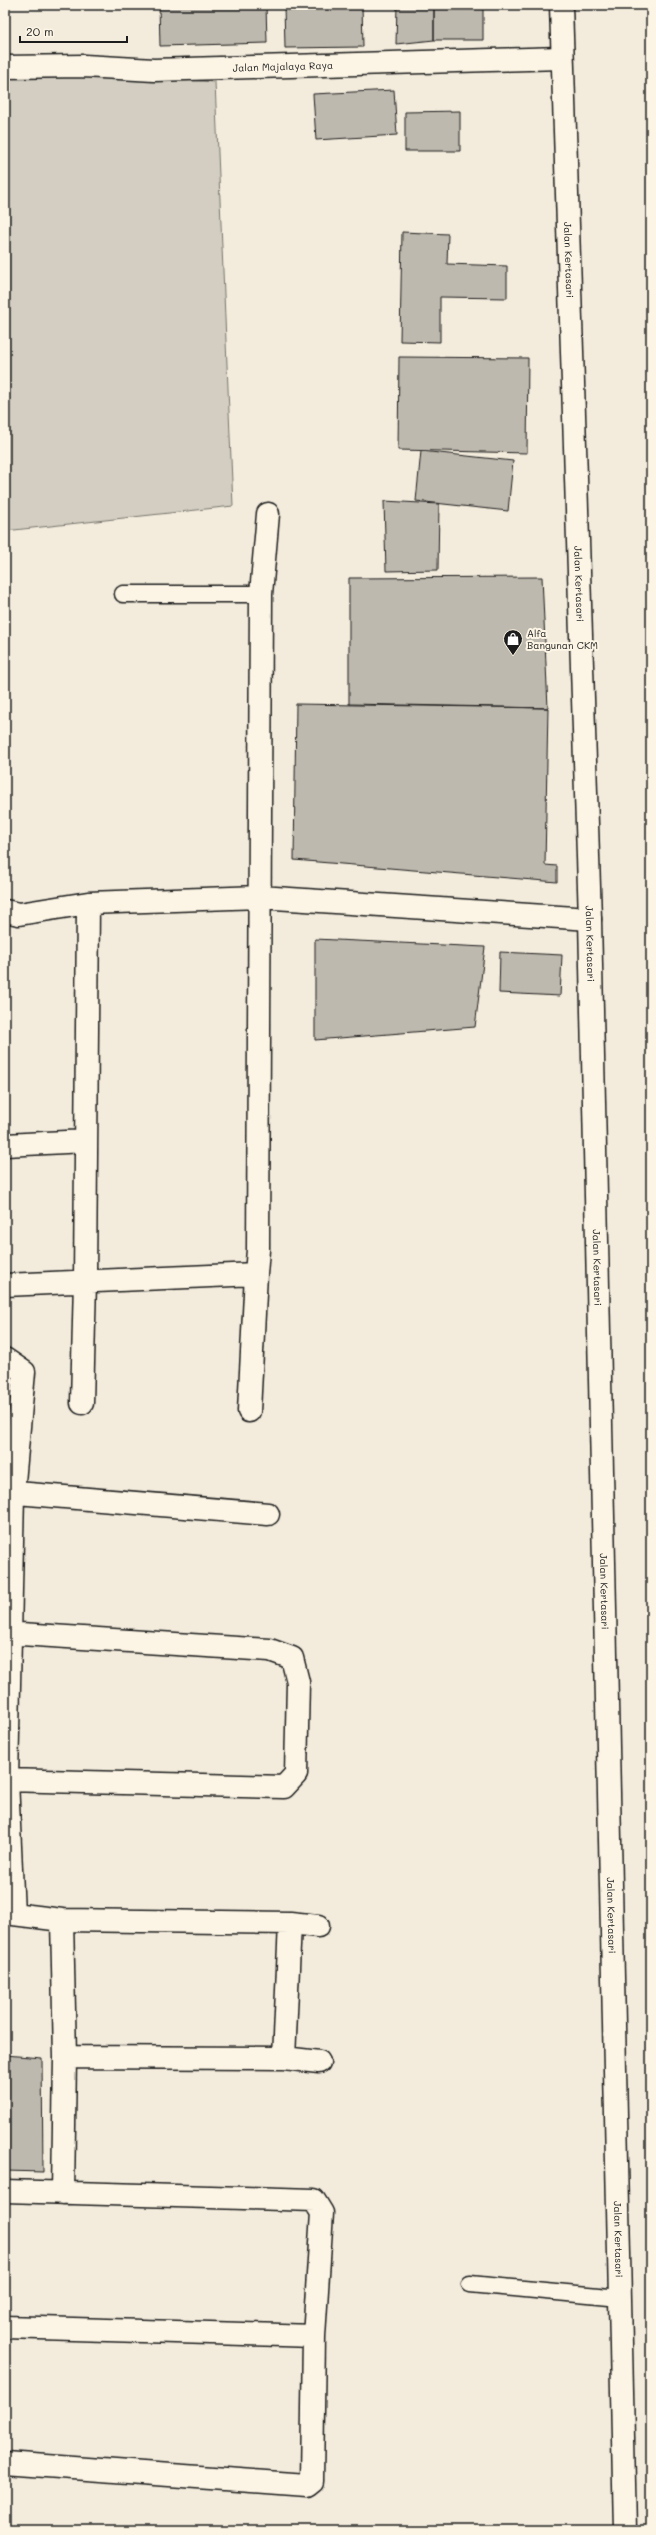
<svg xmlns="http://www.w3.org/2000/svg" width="656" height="2535" font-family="Mali,sans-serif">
	<rect width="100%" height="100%" fill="#f3ecdd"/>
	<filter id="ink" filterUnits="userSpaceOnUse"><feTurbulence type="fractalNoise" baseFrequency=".025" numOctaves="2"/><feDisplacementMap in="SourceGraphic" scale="8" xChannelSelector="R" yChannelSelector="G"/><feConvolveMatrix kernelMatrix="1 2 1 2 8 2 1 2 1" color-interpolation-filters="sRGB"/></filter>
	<g filter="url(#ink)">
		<path fill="#d3cec1" stroke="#78756e" d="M5,69L215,82L233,506L5,531Z"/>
		<path fill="#beb9ae" stroke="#1c1c1c" d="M159,5H266L267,43L160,46Z
			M284,5H362L363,47L285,48Z
			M397,5H434V40L396,44Z
			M434,5H483V40H434Z
			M394,90L397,135L316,140L313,94Z
			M460,111V151H405V112Z
			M402,232L448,234L447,264L507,266V298L440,297V342L400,341Z
			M399,357L528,358L527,453L398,450Z
			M421,451L513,461L508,511L416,501Z
			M384,501L439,504L438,570L386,571Z
			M542,577L548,708L349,704V578Z
			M296,704L548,708L545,865L557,866V882L294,860Z
			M315,939L485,947L475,1027L315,1040Z
			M500,952L562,955L560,996L499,993Z
			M5,2055L42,2058L43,2172L5,2171Z"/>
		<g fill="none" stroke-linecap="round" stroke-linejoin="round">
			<defs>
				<path id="lane" d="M123,594H261
					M470,2284L620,2298"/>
				<path id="street" d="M5,911L19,914L88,903L260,897L590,919
					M5,1145L86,1141
					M5,1285L256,1274L258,1250L261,594L268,514
					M5,1359L24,1372L13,1493L7,1780L13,1914
					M82,1403L85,1281L88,903
					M249,1411L256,1274
					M5,1492L268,1514
					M5,1633L270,1650L292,1658L298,1682L296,1774L284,1787L5,1780
					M5,1913L62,1920L65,2057L63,2193
					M62,1920L290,1923L318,1926
					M65,2057L284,2058L319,2062
					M284,2058L290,1923
					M5,2191L314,2200L322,2213L314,2336
					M5,2327L314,2336L312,2481L307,2485L5,2463"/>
				<g id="secondary">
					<path id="s1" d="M561,5L590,919L625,2530"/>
					<path id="s2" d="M5,67L84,66L154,70L561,58"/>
				</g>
			</defs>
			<use href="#lane" stroke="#1c1c1c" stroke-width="19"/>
			<use href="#street" stroke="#1c1c1c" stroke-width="25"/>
			<use href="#secondary" stroke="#1c1c1c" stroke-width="25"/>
			<use href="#lane" stroke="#fcf5e5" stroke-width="16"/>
			<use href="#street" stroke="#fcf5e5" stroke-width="22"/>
			<use href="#secondary" stroke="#fcf5e5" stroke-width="22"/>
		</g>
	</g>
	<defs>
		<symbol id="shop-pin" viewBox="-11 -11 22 30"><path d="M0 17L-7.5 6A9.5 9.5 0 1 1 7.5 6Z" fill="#1c1c1c" stroke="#fcf5e5"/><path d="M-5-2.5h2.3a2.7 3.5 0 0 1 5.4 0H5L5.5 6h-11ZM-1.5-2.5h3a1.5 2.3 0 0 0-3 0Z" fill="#fff"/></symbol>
	</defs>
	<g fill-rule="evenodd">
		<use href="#shop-pin" x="502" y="628" width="22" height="30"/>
	</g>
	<g text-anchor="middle" stroke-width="4" stroke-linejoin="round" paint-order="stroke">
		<g font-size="10" fill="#1c1c1c" stroke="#fcf5e5">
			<text dy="4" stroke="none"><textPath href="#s2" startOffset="278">Jalan Majalaya Raya</textPath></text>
			<text dy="4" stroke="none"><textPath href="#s1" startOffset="255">Jalan Kertasari</textPath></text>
			<text dy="4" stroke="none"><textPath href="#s1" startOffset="579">Jalan Kertasari</textPath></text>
			<text dy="4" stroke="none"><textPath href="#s1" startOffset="939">Jalan Kertasari</textPath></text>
			<text dy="4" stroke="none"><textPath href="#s1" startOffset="1263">Jalan Kertasari</textPath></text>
			<text dy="4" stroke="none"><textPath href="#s1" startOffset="1587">Jalan Kertasari</textPath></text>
			<text dy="4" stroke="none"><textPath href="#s1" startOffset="1911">Jalan Kertasari</textPath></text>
			<text dy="4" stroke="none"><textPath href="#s1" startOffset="2235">Jalan Kertasari</textPath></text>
		</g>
		<g font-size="10" fill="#1c1c1c" stroke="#fcf5e5" text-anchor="start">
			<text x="527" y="637">Alfa<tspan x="527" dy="12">Bangunan CKM</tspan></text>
		</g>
	</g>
	<rect width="656" height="2535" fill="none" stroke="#fcf5e5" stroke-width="20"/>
	<rect x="10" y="10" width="636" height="2515" fill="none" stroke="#1c1c1c" stroke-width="1.5" filter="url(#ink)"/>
	<path d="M20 36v6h107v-6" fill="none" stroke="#1c1c1c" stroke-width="2"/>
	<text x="26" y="36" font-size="12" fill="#1c1c1c" stroke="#fcf5e5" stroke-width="3" paint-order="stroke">20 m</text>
</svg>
